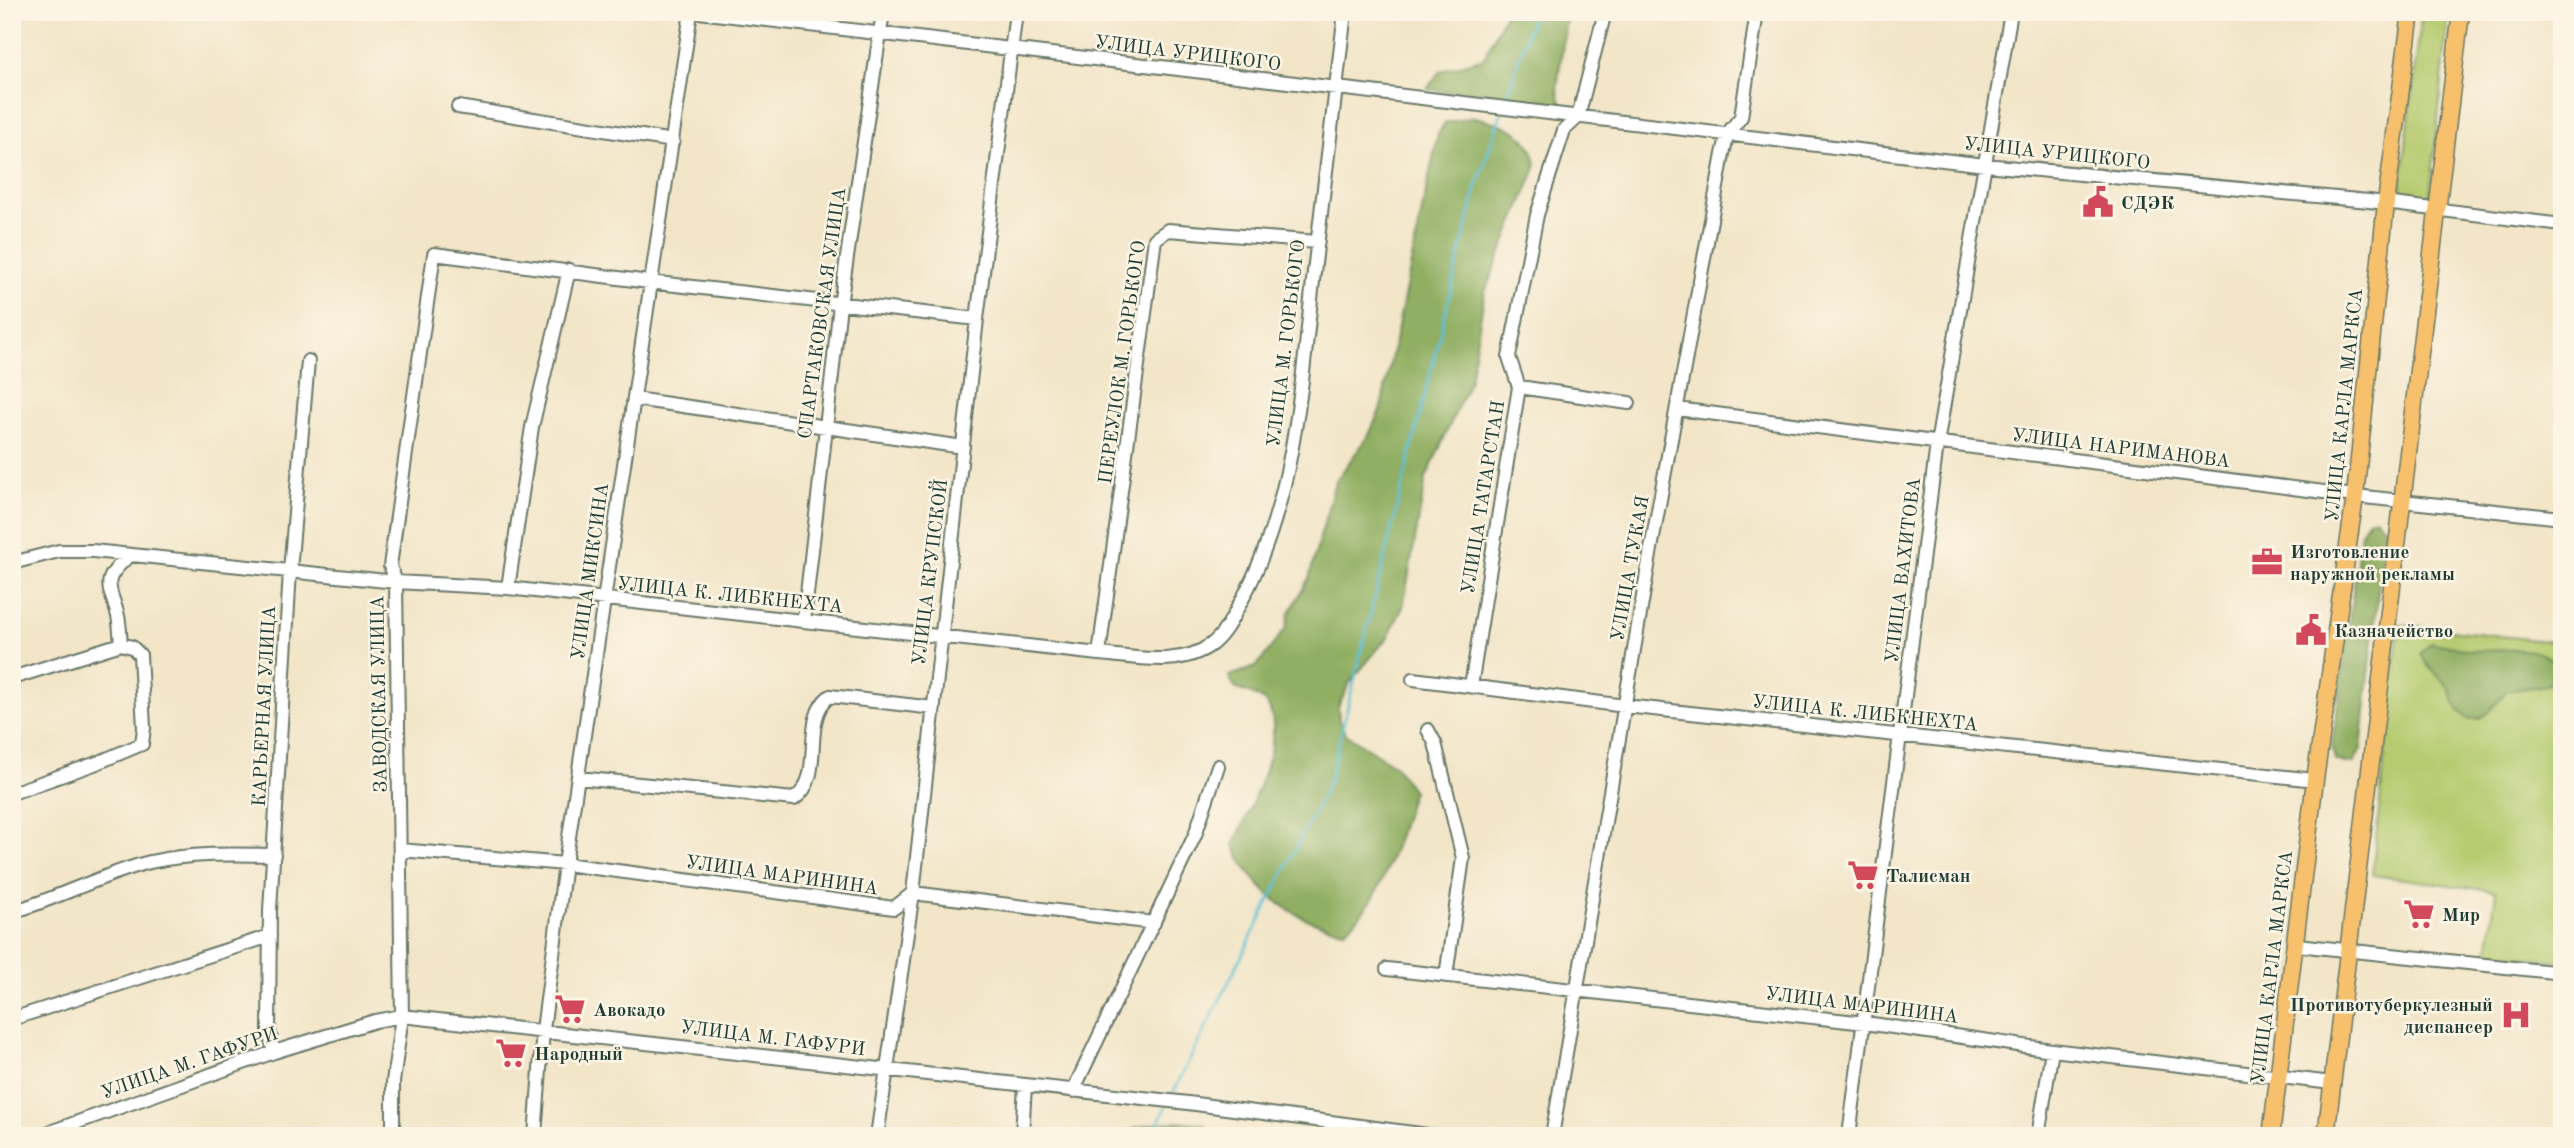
<svg xmlns="http://www.w3.org/2000/svg" width="2574" height="1148" font-family="'Old Standard TT',serif">
	<rect width="100%" height="100%" fill="#fcf5e5"/>
	<filter id="ink" filterUnits="userSpaceOnUse"><feTurbulence type="fractalNoise" baseFrequency=".0143" numOctaves="2"/><feDisplacementMap in="SourceGraphic" scale="14" xChannelSelector="R" yChannelSelector="G"/><feConvolveMatrix kernelMatrix="1 2 1 2 8 2 1 2 1" color-interpolation-filters="sRGB"/></filter>
	<filter id="wash" filterUnits="userSpaceOnUse"><feTurbulence type="fractalNoise" baseFrequency=".00686" numOctaves="4" result="noise"/><feDisplacementMap in="SourceGraphic" scale="28" xChannelSelector="R" yChannelSelector="G"/><feGaussianBlur stdDeviation="1.57" result="paint"/><feColorMatrix in="noise" values="0 0 0 0 0 0 0 0 0 0 0 0 0 0 0 0 0 1.4 0 .05"/><feComposite in="paint" operator="in"/></filter>
	<g filter="url(#wash)">
		<rect width="100%" height="100%" fill="#f2e5c8"/>
		<path fill="#b5cb6f" stroke="#6a8452" stroke-width="2" d="M2422,12H2449L2430,197L2400,194Z
			M2399,624L2562,643V961L2488,953L2496,891L2372,875Z"/>
		<path fill="#90af62" stroke="#58764b" stroke-width="2" d="M1506,12H1567L1557,89L1562,105L1427,89L1440,71L1484,58Z
			M1474,117C1503,123 1535,133 1536,168L1485,291L1470,380L1426,478L1403,607L1388,637L1350,682L1338,707L1339,721L1346,734L1395,766L1413,791C1397,836 1385,900 1345,930C1296,923 1253,891 1234,845C1247,814 1284,743 1270,710C1265,696 1247,693 1235,688L1229,676L1256,667L1286,628L1289,614L1309,578L1335,482L1369,435L1381,408L1438,134L1445,123Z
			M2375,518L2385,528L2361,749L2354,763L2348,764L2335,760L2332,746L2361,533L2368,520Z
			M2431,643C2444,644 2456,648 2469,650C2500,654 2528,641 2555,662L2557,676L2547,685L2506,691C2496,704 2478,732 2460,712C2454,705 2453,694 2448,687C2438,674 2427,669 2421,653Z
			M1188,1122L1203,1124L1216,1136H1123C1140,1121 1167,1123 1188,1122Z"/>
		<g fill="none" stroke-linecap="round" stroke-linejoin="round">
			<path stroke="#58bfd6" stroke-width="2.5" d="M1504,105L1534,12
				M1172,1095L1329,782L1476,189L1502,111
				M1152,1136L1167,1104"/>
		</g>
	</g>
	<g filter="url(#ink)">
		<g fill="none" stroke-linecap="round" stroke-linejoin="round">
			<defs>
				<path id="minor" d="M699,12L1985,165L2369,201L2562,225
					M458,107L673,141
					M1519,387L1629,403
					M635,399L963,447
					M1677,409L2355,496L2562,518
					M12,563L59,551H93L396,582L508,588L1099,654C1136,657 1180,668 1212,644C1226,633 1234,614 1242,600C1298,495 1302,370 1316,255C1325,174 1335,93 1345,12
					M508,588L532,427L569,270
					M804,620L840,305L883,12
					M121,644C120,635 120,625 118,616C110,585 99,582 129,556
					M1099,654L1155,239L1168,230L1317,242
					M12,678L121,644
					M1413,679L1625,706L2315,780
					M1471,686L1519,387L1509,357L1537,215L1564,130L1578,117L1605,12
					M1428,730L1435,743L1463,858L1446,976
					M578,778L794,799C827,777 799,719 830,696L934,708
					M12,793L97,763L142,744L144,728L140,655L132,647L121,644
					M400,850L565,864L894,908L913,893L1154,923
					M12,912C59,898 103,874 150,862C190,853 232,854 274,855
					M2297,945L2562,973
					M1387,969L1865,1023L2052,1050L2332,1083
					M12,1022L18,1017L270,936
					M274,1052L269,1032L270,910L290,571L308,361
					M1073,1091L1195,835L1218,766
					M39,1136L274,1052L375,1021L402,1016L1188,1103L1435,1136
					M393,1136V1082L402,1016L396,582L390,566L434,254L649,282L977,319
					M535,1136L543,1030L565,864L691,12
					M877,1136L913,893L977,319L1016,12
					M1022,1136L1025,1085
					M1552,1136L1651,549L1723,154L1728,133L1741,117L1757,12
					M1849,1136L1937,444L2011,12
					M2038,1136L2052,1050"/>
				<path id="major" d="M2271,1136L2315,780L2355,496L2386,203L2411,12
					M2326,1136L2461,12"/>
			</defs>
			<use href="#minor" stroke="#697868" stroke-width="16"/>
			<use href="#major" stroke="#697868" stroke-width="19"/>
			<use href="#minor" stroke="#fff" stroke-width="12"/>
			<use href="#major" stroke="#f7c06c" stroke-width="16"/>
		</g>
	</g>
	<defs>
		<symbol id="civic-bare" viewBox="-9 -9 18 18"><path d="M-.6-6.5H3V-4.5H.6V-3L4-1V1h2V6H-6V1h2V-1L-.6-3ZM-1.2 2.5V6h2.4V2.5Z" fill="#d1495b" stroke="#fcf5e5" stroke-width="2.5" paint-order="stroke"/></symbol>
		<symbol id="office-bare" viewBox="-9 -9 18 18"><path d="M-6-3h4V-5.5h4V-3h4V5H-6ZM-1-4.5V-3h2v-1.5ZM-6 0V1H6V0Z" fill="#d1495b" stroke="#fcf5e5" stroke-width="2.5" paint-order="stroke"/></symbol>
		<symbol id="supermarket-bare" viewBox="-9 -9 18 18"><path d="M-6-5.5h2.5l.6 2H6L4.5 2H-2.5L-4.4-4H-6ZM-1.5 3.2a1.3 1.3 0 1 0 .1 0ZM3 3.2a1.3 1.3 0 1 0 .1 0Z" fill="#d1495b" stroke="#fcf5e5" stroke-width="2.5" paint-order="stroke"/></symbol>
		<symbol id="hospital-bare" viewBox="-9 -9 18 18"><path d="M-5-5h3v3.5h4V-5h3V5h-3V1.5h-4V5h-3Z" fill="#d1495b" stroke="#fcf5e5" stroke-width="2.5" paint-order="stroke"/></symbol>
	</defs>
	<g fill-rule="evenodd">
		<use href="#civic-bare" x="2076" y="180" width="44" height="44"/>
		<use href="#office-bare" x="2245" y="540" width="44" height="44"/>
		<use href="#civic-bare" x="2289" y="608" width="44" height="44"/>
		<use href="#supermarket-bare" x="1841" y="853" width="44" height="44"/>
		<use href="#supermarket-bare" x="2397" y="892" width="44" height="44"/>
		<use href="#supermarket-bare" x="548" y="987" width="44" height="44"/>
		<use href="#hospital-bare" x="2494" y="993" width="44" height="44"/>
		<use href="#supermarket-bare" x="489" y="1031" width="44" height="44"/>
	</g>
	<g text-anchor="middle" stroke-width="5" stroke-linejoin="round" paint-order="stroke">
		<g font-size="19" fill="#1f3d34" stroke="#fcf5e5">
			<text transform="translate(1188 52) rotate(7)" y="7">УЛИЦА УРИЦКОГО</text>
			<text transform="translate(2057 152) rotate(6)" y="7">УЛИЦА УРИЦКОГО</text>
			<text transform="translate(821 313) rotate(-82)" y="7">СПАРТАКОВСКАЯ УЛИЦА</text>
			<text transform="translate(1285 343) rotate(-83)" y="7">УЛИЦА М. ГОРЬКОГО</text>
			<text transform="translate(1121 362) rotate(-82)" y="7">ПЕРЕУЛОК М. ГОРЬКОГО</text>
			<text transform="translate(2343 405) rotate(-84)" y="7">УЛИЦА КАРЛА МАРКСА</text>
			<text transform="translate(2121 447) rotate(7)" y="7">УЛИЦА НАРИМАНОВА</text>
			<text transform="translate(1482 497) rotate(-81)" y="7">УЛИЦА ТАТАРСТАН</text>
			<text transform="translate(1629 568) rotate(-80)" y="7">УЛИЦА ТУКАЯ</text>
			<text transform="translate(1902 570) rotate(-83)" y="7">УЛИЦА ВАХИТОВА</text>
			<text transform="translate(589 571) rotate(-82)" y="7">УЛИЦА МИКСИНА</text>
			<text transform="translate(929 572) rotate(-83)" y="7">УЛИЦА КРУПСКОЙ</text>
			<text transform="translate(730 594) rotate(6)" y="7">УЛИЦА К. ЛИБКНЕХТА</text>
			<text transform="translate(378 694) rotate(-91)" y="7">ЗАВОДСКАЯ УЛИЦА</text>
			<text transform="translate(263 706) rotate(-87)" y="7">КАРЬЕРНАЯ УЛИЦА</text>
			<text transform="translate(1865 712) rotate(6)" y="7">УЛИЦА К. ЛИБКНЕХТА</text>
			<text transform="translate(782 874) rotate(8)" y="7">УЛИЦА МАРИНИНА</text>
			<text transform="translate(2271 967) rotate(-83)" y="7">УЛИЦА КАРЛА МАРКСА</text>
			<text transform="translate(1862 1004) rotate(7)" y="7">УЛИЦА МАРИНИНА</text>
			<text transform="translate(773 1037) rotate(7)" y="7">УЛИЦА М. ГАФУРИ</text>
			<text transform="translate(189 1062) rotate(-19)" y="7">УЛИЦА М. ГАФУРИ</text>
		</g>
		<g font-size="19" font-weight="bold" fill="#1f3d34" stroke="#fcf5e5" text-anchor="start">
			<text x="2121" y="209">СДЭК</text>
			<text x="2290" y="558">Изготовление<tspan x="2290" dy="22">наружной рекламы</tspan></text>
			<text x="2334" y="637">Казначейство</text>
			<text x="1886" y="882">Талисман</text>
			<text x="2442" y="921">Мир</text>
			<text x="2493" y="1011" text-anchor="end">Противотуберкулезный<tspan x="2493" dy="22">диспансер</tspan></text>
			<text x="593" y="1016">Авокадо</text>
			<text x="534" y="1060">Народный</text>
		</g>
	</g>
	<rect width="2574" height="1148" fill="none" stroke="#fcf5e5" stroke-width="42"/>
</svg>
